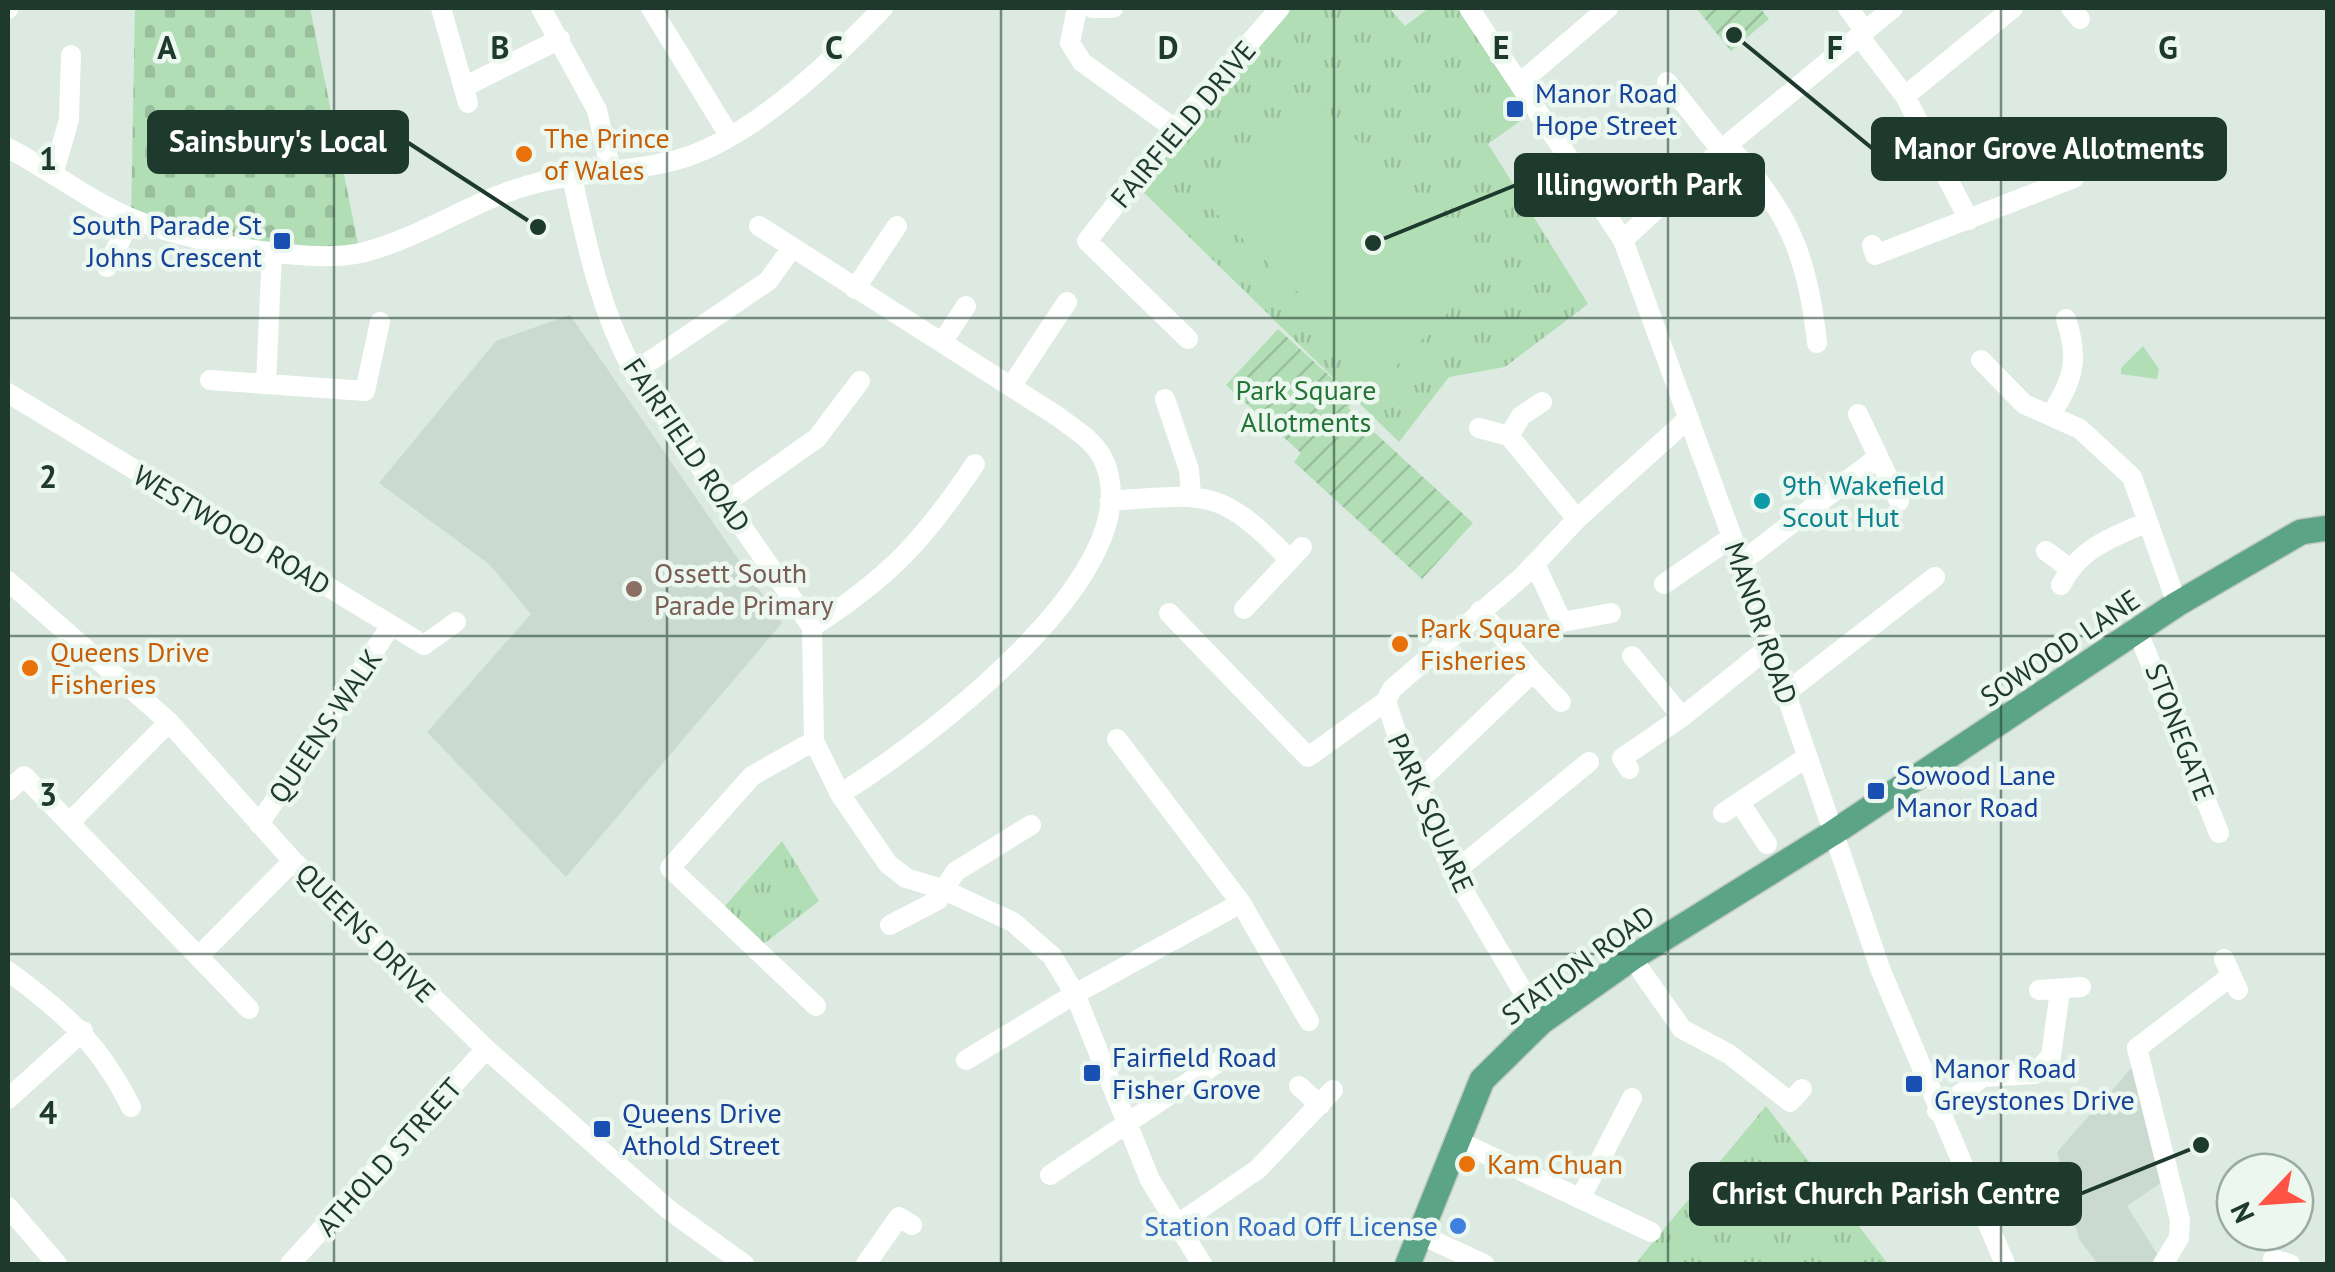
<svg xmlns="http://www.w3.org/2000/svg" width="2335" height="1272" font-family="'PT Sans',sans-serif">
	<defs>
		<pattern id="grass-tufts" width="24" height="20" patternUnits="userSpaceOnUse" patternTransform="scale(2.5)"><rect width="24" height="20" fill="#b2deb6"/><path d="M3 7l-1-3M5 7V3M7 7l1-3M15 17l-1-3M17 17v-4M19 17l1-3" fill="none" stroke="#99bf9d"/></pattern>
		<pattern id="cemetery-stones" width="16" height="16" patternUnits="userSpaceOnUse" patternTransform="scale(2.5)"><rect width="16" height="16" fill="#b2deb6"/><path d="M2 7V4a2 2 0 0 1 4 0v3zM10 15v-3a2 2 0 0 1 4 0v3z" fill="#99bf9d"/></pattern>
		<pattern id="garden-furrows" width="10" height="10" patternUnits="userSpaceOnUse" patternTransform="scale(2.5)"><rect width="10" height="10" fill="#b2deb6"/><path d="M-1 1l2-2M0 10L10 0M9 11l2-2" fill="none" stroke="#99bf9d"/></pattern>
	</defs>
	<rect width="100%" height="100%" fill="#dceae1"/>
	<path fill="#cadad0" d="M570,315L782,623L566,877L427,732L531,614L489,564L379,483L496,341Z
		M2135,1064L2165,1180L2127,1206L2159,1257L2151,1264H2098L2079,1239L2057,1152Z"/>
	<path fill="url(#grass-tufts)" d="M1280,8H1389L1405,26L1429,8H1468L1538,108L1488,144L1588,304L1505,367L1449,377L1399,442L1133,182Z
		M2143,346L2159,369L2157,379L2121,374V368Z
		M782,841L819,901L756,950L718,914Z
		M1766,1106L1888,1264H1635Z"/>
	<path fill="url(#cemetery-stones)" d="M135,8H310L360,253H307L131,219Z"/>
	<path fill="url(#garden-furrows)" d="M1696,8H1760L1769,19L1731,51Z
		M1278,329L1355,399L1348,408L1473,523L1422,579L1294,462L1301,453L1226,385Z"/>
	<path fill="#b2deb6" d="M1315,100L1490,269L1386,377L1211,208Z"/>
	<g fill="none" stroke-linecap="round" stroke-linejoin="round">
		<defs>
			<path id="major" d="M1408,1264L1482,1080L1541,1022L1632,958L1833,833L2177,604L2301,532L2328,528"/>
		</defs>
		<use href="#major" stroke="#c0c8c4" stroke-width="28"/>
		<path stroke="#fff" stroke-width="20" d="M441,8L468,103
			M541,8L597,110L611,171
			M651,8L729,135
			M1077,8L1070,43L1082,62L1175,129
			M1092,8H1113
			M1469,8L1623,240L1732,537L1881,971L2005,1264
			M1848,8L1865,31
			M2071,8L2080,19
			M8,9V8
			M1859,36L1905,96L1969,220
			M1667,82L1721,150
			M1520,83L1608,8
			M464,87L560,39
			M1905,96L2013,8
			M1728,146C1788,209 1808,256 1817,343
			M8,148C49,169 91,202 133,219C186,241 309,266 365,252C426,236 479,196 541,182C586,171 632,172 676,160C749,141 832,61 883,8
			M54,171L69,120L71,55
			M572,177C587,246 600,310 634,372L812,627L814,741L840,794L888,864L906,878L942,889L1013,922L1052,956L1075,994L1150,1180L1202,1264
			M759,226L1057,416C1073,428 1092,439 1102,457C1160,568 919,745 840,794
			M1623,240L1721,150L1893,8
			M1872,245L1875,255L2074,178
			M107,267L131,219
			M855,289L897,226
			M1188,339L1087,241L1175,129L1280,8
			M943,341L966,306
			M1981,360L2024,404L2080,429L2132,477L2177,604
			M634,372L768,281L792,248
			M210,380L365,391L380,322
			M266,383L272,251
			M1012,385L1067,302
			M8,393L424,645L456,622
			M1165,399L1189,470L1191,494
			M1858,414L1899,501
			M2051,414C2074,380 2079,358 2066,319
			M1479,428L1509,436L1577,519
			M1509,436L1521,416L1542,402
			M1110,501C1206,494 1219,486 1290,560
			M724,504L817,438L860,381
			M2046,551L2069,568
			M1740,563L1877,458
			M1535,564L1562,622L1611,613
			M8,581L169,722L293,861L486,1049L669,1210L744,1264
			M1664,584L1732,537
			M2061,585C2080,548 2109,539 2145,523
			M1244,609L1302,547
			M1169,613L1308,757L1386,701
			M812,627C890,577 924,540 975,464
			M2138,632L2219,833
			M1632,656L1682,717
			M1533,672L1561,702
			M1784,694L1935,577
			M1117,739L1241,903L1309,1021
			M814,741L752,776L670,868L816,1006
			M1629,769L1622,758L1682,717L1768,648
			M1415,785L1533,672L1480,611
			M8,791L24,776L249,1009
			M1740,803L1767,844
			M1723,813L1807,757
			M69,823L169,722
			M259,824L390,627
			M1453,873L1589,762
			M890,925L938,900L955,872L1031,825
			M199,956L293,861
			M1632,958L1682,1029L1729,1054L1790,1102L1802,1089
			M2224,959L2238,990
			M8,971C65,1013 99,1043 131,1107
			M2039,990L2081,987
			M1541,1022L1453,873L1407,765L1386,701L1392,689L1523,576L1577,519L1689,418
			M966,1060L1075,994L1241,903
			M1299,1086L1320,1105
			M8,1099L83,1031
			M1937,1111L1983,1077L2035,1074L2051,1056L2060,991
			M1456,1140L1651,1232
			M1050,1175L1223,1059
			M1580,1199L1632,1098
			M8,1207L57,1264
			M1178,1224L1258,1169L1333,1090
			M1419,1234L1484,1264
			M2273,1259L2290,1264
			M290,1264L486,1049
			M866,1264L899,1217L912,1225
			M2163,1264L2179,1238L2180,1220L2137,1048L2231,976"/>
		<use href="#major" stroke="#5ba485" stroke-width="25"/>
	</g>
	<path fill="none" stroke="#1d3a2d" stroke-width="2.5" stroke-opacity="0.55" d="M334,8V1264M667,8V1264M1001,8V1264M1334,8V1264M1668,8V1264M2001,8V1264M8,318H2328M8,636H2328M8,954H2328"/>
	<g fill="#1a4fb4" stroke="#ecf7f0" stroke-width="4">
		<rect x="1505" y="99" width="20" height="20" rx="5"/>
		<rect x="272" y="231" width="20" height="20" rx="5"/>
		<rect x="1866" y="781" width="20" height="20" rx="5"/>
		<rect x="1082" y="1063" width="20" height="20" rx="5"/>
		<rect x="1904" y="1074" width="20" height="20" rx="5"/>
		<rect x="592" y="1119" width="20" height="20" rx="5"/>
	</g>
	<g fill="#e8710a" stroke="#ecf7f0" stroke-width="4">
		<circle cx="524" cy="154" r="10"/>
		<circle cx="1400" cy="644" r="10"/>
		<circle cx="30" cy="668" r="10"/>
		<circle cx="1467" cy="1164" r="10"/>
	</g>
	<circle fill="#0f9aa8" stroke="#ecf7f0" stroke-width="4" cx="1762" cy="501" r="10"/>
	<circle fill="#8d6e63" stroke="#ecf7f0" stroke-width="4" cx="634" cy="589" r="10"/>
	<circle fill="#3f7fe0" stroke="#ecf7f0" stroke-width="4" cx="1458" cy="1226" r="10"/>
	<g text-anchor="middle" stroke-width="9" stroke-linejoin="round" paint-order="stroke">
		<g font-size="28" fill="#164399" stroke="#ecf7f0" text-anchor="start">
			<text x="1535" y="103">Manor Road<tspan x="1535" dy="32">Hope Street</tspan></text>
			<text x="262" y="235" text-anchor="end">South Parade St<tspan x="262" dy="32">Johns Crescent</tspan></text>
			<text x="1896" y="785">Sowood Lane<tspan x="1896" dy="32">Manor Road</tspan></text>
			<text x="1112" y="1067">Fairfield Road<tspan x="1112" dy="32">Fisher Grove</tspan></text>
			<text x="1934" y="1078">Manor Road<tspan x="1934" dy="32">Greystones Drive</tspan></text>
			<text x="622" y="1123">Queens Drive<tspan x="622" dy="32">Athold Street</tspan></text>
		</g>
		<g font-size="28" fill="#1d3a2d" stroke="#ecf7f0">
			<text transform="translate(1183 124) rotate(-50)" y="10">FAIRFIELD DRIVE</text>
			<text transform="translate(687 445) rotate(56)" y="10">FAIRFIELD ROAD</text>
			<text transform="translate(232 530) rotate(31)" y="10">WESTWOOD ROAD</text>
			<text transform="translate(1761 623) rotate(71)" y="10">MANOR ROAD</text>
			<text transform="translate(2060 648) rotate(-34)" y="10">SOWOOD LANE</text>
			<text transform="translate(325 726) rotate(-56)" y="10">QUEENS WALK</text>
			<text transform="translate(2180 732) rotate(69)" y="10">STONEGATE</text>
			<text transform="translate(1431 813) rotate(66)" y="10">PARK SQUARE</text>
			<text transform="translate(366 933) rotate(45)" y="10">QUEENS DRIVE</text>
			<text transform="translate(1578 965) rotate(-36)" y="10">STATION ROAD</text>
			<text transform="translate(389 1157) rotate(-48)" y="10">ATHOLD STREET</text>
		</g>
		<g font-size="28" fill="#c56008" stroke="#ecf7f0" text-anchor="start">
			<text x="544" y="148">The Prince<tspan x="544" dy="32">of Wales</tspan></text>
			<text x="1420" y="638">Park Square<tspan x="1420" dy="32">Fisheries</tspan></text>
			<text x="50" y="662">Queens Drive<tspan x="50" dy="32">Fisheries</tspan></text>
			<text x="1487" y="1174">Kam Chuan</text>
		</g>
		<g font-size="28" fill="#237435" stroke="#ecf7f0">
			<text x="1306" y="400">Park Square<tspan x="1306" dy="32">Allotments</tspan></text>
		</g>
		<g font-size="28" fill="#0d838f" stroke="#ecf7f0" text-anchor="start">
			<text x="1782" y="495">9th Wakefield<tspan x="1782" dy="32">Scout Hut</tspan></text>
		</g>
		<g font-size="28" fill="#785e54" stroke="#ecf7f0" text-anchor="start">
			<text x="654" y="583">Ossett South<tspan x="654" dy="32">Parade Primary</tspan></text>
		</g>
		<g font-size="28" fill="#366cbe" stroke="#ecf7f0" text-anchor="end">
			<text x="1438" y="1236">Station Road Off License</text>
		</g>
	</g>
	<g font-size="32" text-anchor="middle" font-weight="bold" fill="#1d3a2d" stroke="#ecf7f0" stroke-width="9" stroke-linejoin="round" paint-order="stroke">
		<text x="167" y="59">A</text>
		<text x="500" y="59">B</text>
		<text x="834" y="59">C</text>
		<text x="1168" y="59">D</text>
		<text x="1501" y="59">E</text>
		<text x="1835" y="59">F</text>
		<text x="2168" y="59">G</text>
		<text x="48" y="170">1</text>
		<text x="48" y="488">2</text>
		<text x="48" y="806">3</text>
		<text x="48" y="1124">4</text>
	</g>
	<path fill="none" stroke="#1d3a2d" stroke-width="4" d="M538 227L407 142M1734 35L1873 149M1373 243L1516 185M2201 1145L2080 1194"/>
	<g fill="#1d3a2d" stroke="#ecf7f0" stroke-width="4">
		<circle cx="538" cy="227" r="10"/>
		<circle cx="1734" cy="35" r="10"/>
		<circle cx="1373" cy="243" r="10"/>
		<circle cx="2201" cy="1145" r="10"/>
	</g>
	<g fill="#1d3a2d" stroke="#1d3a2d" stroke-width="4">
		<rect x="149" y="112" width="258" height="60" rx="10"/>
		<rect x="1873" y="119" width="352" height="60" rx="10"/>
		<rect x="1516" y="155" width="247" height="60" rx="10"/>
		<rect x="1691" y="1164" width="389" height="60" rx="10"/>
	</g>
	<g font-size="30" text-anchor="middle" font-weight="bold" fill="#fff">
		<text x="278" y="152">Sainsbury's Local</text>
		<text x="2049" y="159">Manor Grove Allotments</text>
		<text x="1639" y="195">Illingworth Park</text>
		<text x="1886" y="1204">Christ Church Parish Centre</text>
	</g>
	<rect width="2335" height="1272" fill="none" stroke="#1d3a2d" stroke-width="20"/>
	<g transform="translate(2265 1202) rotate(245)"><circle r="48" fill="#ecf7f0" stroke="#99aba2" stroke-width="2.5"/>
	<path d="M0-8L18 38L0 25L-18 38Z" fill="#ff5445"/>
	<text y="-15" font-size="28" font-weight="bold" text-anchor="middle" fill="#1d3a2d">N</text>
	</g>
</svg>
